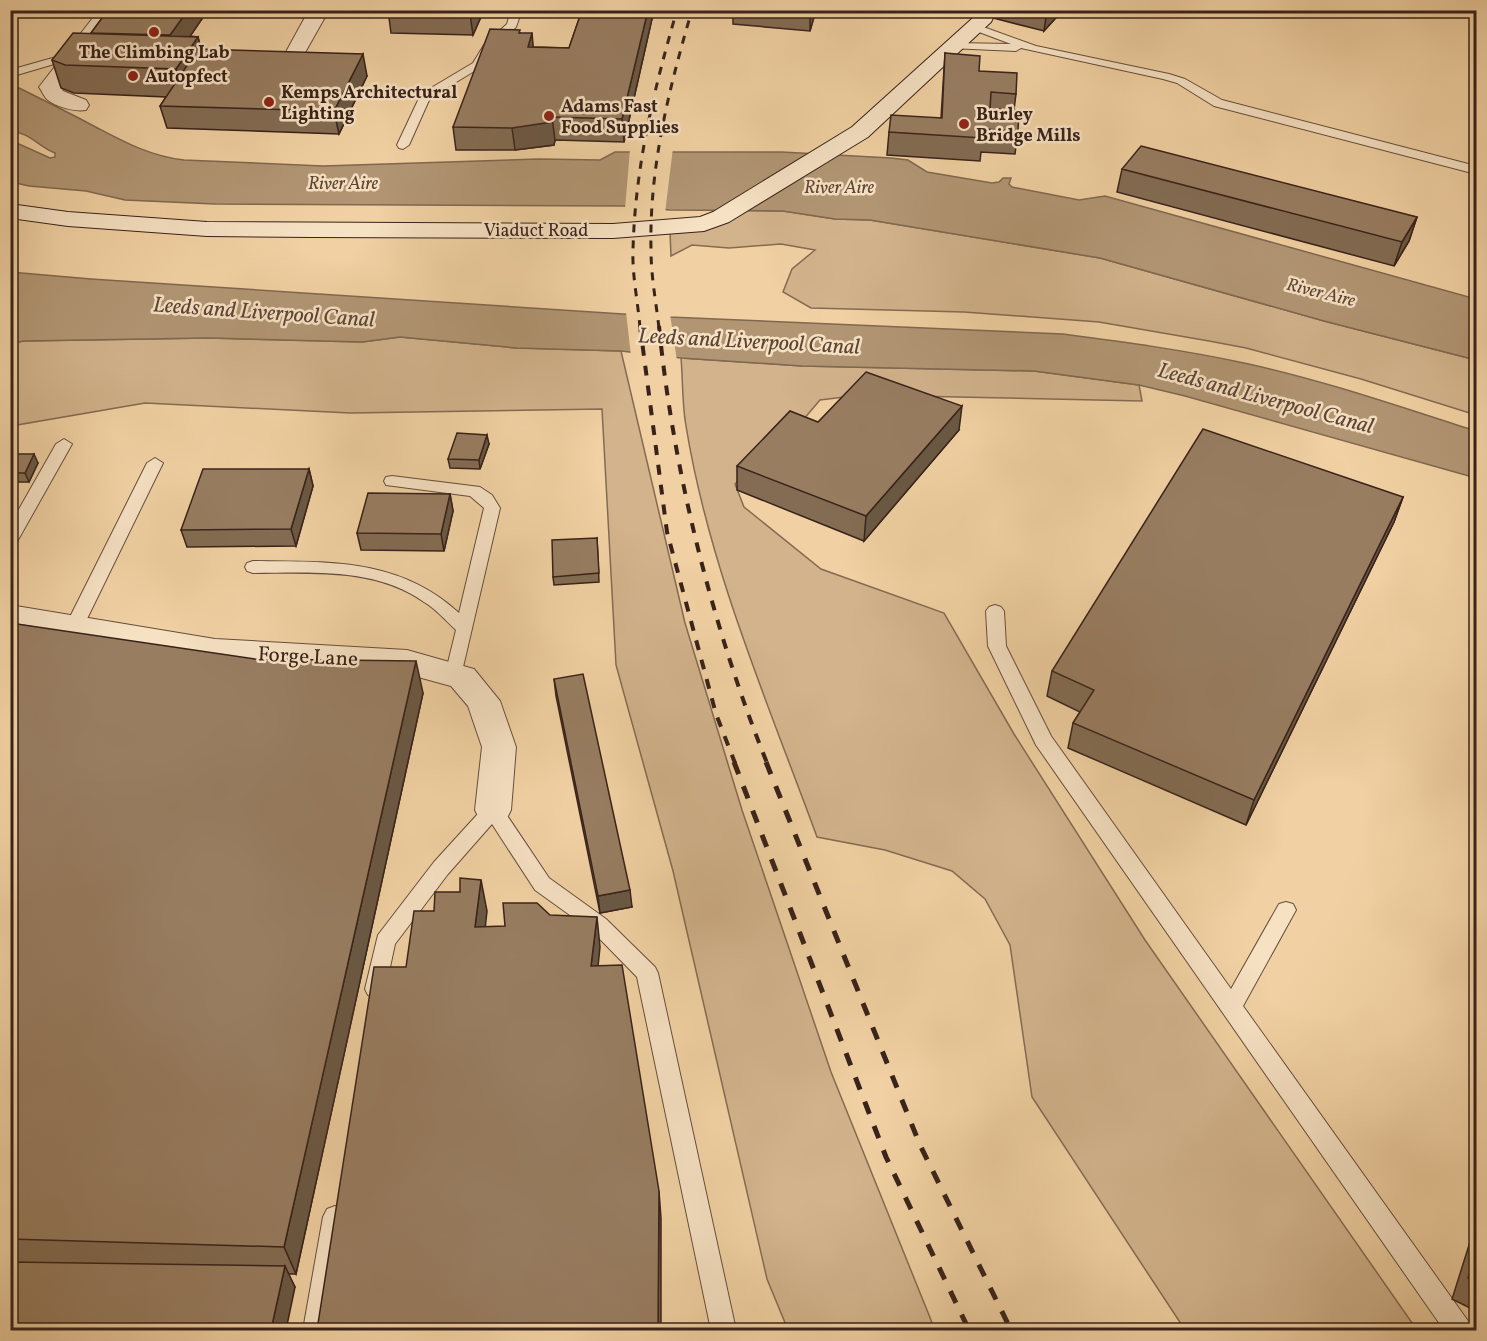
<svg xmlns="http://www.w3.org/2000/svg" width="1487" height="1341" font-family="Vollkorn,serif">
	<rect width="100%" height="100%" fill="#f1d1a3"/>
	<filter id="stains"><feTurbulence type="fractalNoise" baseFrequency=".00333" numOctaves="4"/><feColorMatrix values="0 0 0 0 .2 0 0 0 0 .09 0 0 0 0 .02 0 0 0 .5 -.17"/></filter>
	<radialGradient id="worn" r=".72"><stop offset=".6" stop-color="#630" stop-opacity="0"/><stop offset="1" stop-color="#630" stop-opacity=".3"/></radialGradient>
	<path fill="#d2b38c" stroke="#856a53" stroke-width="1.5" d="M715,210L783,211L835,219L870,220L1100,258L1324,321L1476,360V415L1361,379L1246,348L1209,341L1099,322L964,312L811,308L783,292L792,269L815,250L781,244L729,248L692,245L671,256L670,232L693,231Z
		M400,337L517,348L621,351L685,623L742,810L831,1072L935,1330H788L767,1279L673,871L616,665L602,409L350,413L145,403L11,426V344L23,341L208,338L362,342Z
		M681,358L802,366L1034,371L1139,385L1142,401L861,395L820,400L803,420L735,484L744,507L821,569L944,613L1014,734L1145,940L1417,1330H1185L1032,1097L1010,945L985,899L952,871L885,850L817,837C768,703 709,568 686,426C682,404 683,381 681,358Z"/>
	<path fill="#b29674" stroke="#816850" stroke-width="1.5" d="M11,84C37,97 64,110 90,124C121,140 148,156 184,160L323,166L539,159L600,160L615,152H782L891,158L908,160L927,172L992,183L999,182L1003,178H1011L1009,184L1012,187L1079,200L1105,196L1476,299V360L1324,321L1100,258L870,220L835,219L783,211L670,210L624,206L215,204L125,200L86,191L29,186L11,182L10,140L50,158L55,157V153C39,147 28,131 11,132Z
		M10,272L91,279L669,317L1063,334C1124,342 1184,350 1244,363C1323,380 1400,407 1476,431V478L1185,396L1139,385L1034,371L802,366L681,358L621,351L517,348L400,337L362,342L208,338L23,341L11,344Z"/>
	<path fill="#f1d1a3" d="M673,148L665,213L625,209L630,149Z
		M626,312L670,314L677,361L631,356Z"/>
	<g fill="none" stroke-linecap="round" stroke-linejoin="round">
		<defs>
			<path id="lane" d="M10,10L107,11L112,14L107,17L10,14Z
				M511,10H522L516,27L492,49L481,67L430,98L409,145L403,149L399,148L397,145L421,94L473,63L484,45L507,24Z
				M975,24L1036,46L1169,74L1185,79L1222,100L1476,166V174L1214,106L1177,83L1163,79L1021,48L1016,51L950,48L948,46L954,43L1011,44L971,29V25Z
				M74,52L80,55L78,57L10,77V70Z
				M64,439L72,444L18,540L16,544L10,545V525L56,444Z
				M155,458L163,463L83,627L80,631H68L65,627L147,463Z
				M392,476L480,487L492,495L500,508L460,680L454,682L448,680L445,675L456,630C445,620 436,609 424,602C375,567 310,573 253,573L247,571L245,567L247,563L253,561C330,562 399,558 459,613L484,508L470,496L386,485L384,481L386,477Z
				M995,605L1001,607L1004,611L1006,646L1051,736L1231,989L1279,904L1286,902L1293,904L1296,910L1243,1006L1468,1321L1471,1330H1444L1036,745L988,646L986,611L989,607Z
				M493,802L500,805L549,878L606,919L655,967L658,973L736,1330H711L637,977L592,931L535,890L492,824L448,874L395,944L384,995L376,998L368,995L365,989L378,935L434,862L486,805Z
				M335,1206L343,1209L347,1217L328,1330H303L323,1217L327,1209Z"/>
			<path id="street" d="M99,10H120L61,87L63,91L86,100L89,105L86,110C75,112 57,107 48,100C44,97 42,91 39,87Z
				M309,10H329L298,65L291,67L284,65L281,61Z
				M10,605L215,639L407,650L474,669L500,701L516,747L511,810L506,820L493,824L480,820L475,810L482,747L468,706L451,686L407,674L215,663L10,627Z"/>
			<path id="secondary" d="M977,10H997L991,22L868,137L729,222L704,231L613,238L313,237L207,236L68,226L10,218V204L68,212L207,222L613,224L700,217L713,212L852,127L975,16Z"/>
		</defs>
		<use href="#lane" stroke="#664e3c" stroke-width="2"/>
		<use href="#street" stroke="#664e3c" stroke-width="2"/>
		<use href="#secondary" stroke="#38221a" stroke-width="2"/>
		<use href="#lane" fill="#f6e1c3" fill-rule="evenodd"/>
		<use href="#street" fill="#f6e1c3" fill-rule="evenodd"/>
		<use href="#secondary" fill="#f6e1c3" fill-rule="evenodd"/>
		<path stroke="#38221a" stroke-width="3" stroke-dasharray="8 8" stroke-linecap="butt" d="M640,328C638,302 632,275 633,250C635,167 654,89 677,10
			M659,328C656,302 651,276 651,250C649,168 669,88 692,10"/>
		<path stroke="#38221a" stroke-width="4" stroke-dasharray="10 10" stroke-linecap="butt" d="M640,326L667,532L716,714L735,763
			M659,326C673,471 713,629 767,763"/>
		<path stroke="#38221a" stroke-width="5" stroke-dasharray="13 13" stroke-linecap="butt" d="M734,762L886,1157L969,1330
			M766,762L920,1145L1011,1330"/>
	</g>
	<path fill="#836c53" stroke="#38221a" stroke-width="1.5" d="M108,10H208L190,36L198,37L201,50L367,76L339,134L167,128L160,106L166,97L74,93L61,88L52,60L91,33Z
		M388,10H484L473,35L391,33Z
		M582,10H654L624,142L555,140L554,145L515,150H456L453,127L520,33L533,47L569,48Z
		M733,10H816L810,31L733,24Z
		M994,10H1063L1044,31L993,18Z
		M945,53L979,71L1016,94L1014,110L1018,131L1015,154L981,152L980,161L887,155L889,132L941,118Z
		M1122,169L1417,217L1409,241L1394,266L1117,192Z
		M818,422L959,430L864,541L737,490V466Z
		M489,444L480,469L450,468L448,459Z
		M10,454L38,463L29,482H10Z
		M309,469L313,486L296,546L187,547L181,530Z
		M450,494L453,511L444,551L361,550L357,533Z
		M1403,497L1394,522L1246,825L1068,748L1073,723L1080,712L1047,696L1052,671Z
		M597,538L599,582L554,585L553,577Z
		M10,623L423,693L296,1274H288L295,1287L10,1330Z
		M554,679L632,907L600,913L556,696Z
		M1476,1223V1311L1452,1299Z"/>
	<path fill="#6a5844" stroke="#38221a" stroke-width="1.5" d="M188,10H208L176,57L170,35Z
		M472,10H484L473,35L470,14Z
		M648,10H654L624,142L622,119Z
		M810,10H816L810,31Z
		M1047,10H1063L1044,31Z
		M532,33L534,55L528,47Z
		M198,37L205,65L183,97L176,69Z
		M363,54L367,76L339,134L334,111Z
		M552,117L555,140L554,145L515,150L512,128Z
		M1417,217L1409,241L1394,266L1402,242Z
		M962,406L959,430L864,541L866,516Z
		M487,435L489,444L480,469L479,460Z
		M34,454L38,463L29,482L25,473Z
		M309,469L313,486L296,546L291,529Z
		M450,494L453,511L444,551L441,534Z
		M1403,497L1394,522L1246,825L1254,800Z
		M416,661L423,693L296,1274L284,1247Z
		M481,880L487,911L482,957L475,927Z
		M630,890L632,907L600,913L598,896Z
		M597,917L600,947L595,996L591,966Z
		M659,1191L661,1218V1330H658Z
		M285,1266L295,1287L286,1330H271Z"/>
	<path fill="#987d61" stroke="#38221a" stroke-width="1.5" d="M108,10H188L170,35L91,33Z
		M388,10H472L470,14Z
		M582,10H648L622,119L552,117V122L512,128L453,127L490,29L520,30L519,33H532L528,47L569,48Z
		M73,33L198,37L176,69L65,65L52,60Z
		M198,49L363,54L334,111L160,106Z
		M945,53L980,56L979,71L1017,73L1016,94L991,92L990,109L1019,110L1018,131L983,129V138L889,132L891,115L942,118Z
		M1141,146L1417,217L1402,242L1122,169Z
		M866,372L962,406L866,516L737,466L790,411L818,422Z
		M1203,429L1403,497L1254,800L1073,723L1094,690L1052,671Z
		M457,433L487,435L479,460L448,459Z
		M10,454H34L25,473H10Z
		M203,469H309L291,529L181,530Z
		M368,493L450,494L441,534L357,533Z
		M597,538L599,573L553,577L552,540Z
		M10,623L255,659L416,661L284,1247L10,1239Z
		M583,674L630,890L598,896L554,679Z
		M460,878L481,880L475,927L505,926L503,903H537L550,915L597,917L591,966L622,965L659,1191L658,1330H317L374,967H406L414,911H434L435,892H460Z
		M1476,1252V1282L1468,1278Z
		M10,1262L285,1266L271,1330H10Z"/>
	<g fill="#8f2418" stroke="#f6e1c3" stroke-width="2">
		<circle cx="154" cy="32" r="6"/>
		<circle cx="133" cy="76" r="6"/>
		<circle cx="269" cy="102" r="6"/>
		<circle cx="549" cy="116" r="6"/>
		<circle cx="964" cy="124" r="6"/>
	</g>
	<g text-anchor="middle" stroke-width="5" stroke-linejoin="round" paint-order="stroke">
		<g font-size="18" font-weight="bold" fill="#38221a" stroke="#f6e1c3" text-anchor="start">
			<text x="154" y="58" text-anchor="middle">The Climbing Lab</text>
			<text x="145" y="82">Autopfect</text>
			<text x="281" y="98">Kemps Architectural<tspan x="281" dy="21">Lighting</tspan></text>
			<text x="561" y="112">Adams Fast<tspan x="561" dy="21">Food Supplies</tspan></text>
			<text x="976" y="120">Burley<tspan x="976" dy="21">Bridge Mills</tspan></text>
		</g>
		<g font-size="18" font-style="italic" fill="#5d4535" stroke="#f6e1c3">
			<text x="343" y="189">River Aire</text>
			<text x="839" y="193">River Aire</text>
			<text transform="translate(1321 292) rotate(14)" y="6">River Aire</text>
		</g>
		<g font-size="18" fill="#38221a" stroke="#f6e1c3">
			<text x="536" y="236">Viaduct Road</text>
		</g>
		<g font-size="21" fill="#38221a" stroke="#f6e1c3">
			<text transform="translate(308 656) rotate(3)" y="7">Forge Lane</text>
		</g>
		<g font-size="22" font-style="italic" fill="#5d4535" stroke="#f6e1c3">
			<text transform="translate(264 311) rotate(4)" y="8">Leeds and Liverpool Canal</text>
			<text transform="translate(749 340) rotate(3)" y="8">Leeds and Liverpool Canal</text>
			<text transform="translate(1266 397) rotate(15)" y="8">Leeds and Liverpool Canal</text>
		</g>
	</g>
	<rect width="1487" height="1341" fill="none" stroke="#f1d1a3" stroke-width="36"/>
	<rect x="12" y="12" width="1463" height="1317" fill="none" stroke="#38221a" stroke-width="3"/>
	<rect x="18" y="18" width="1451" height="1305" fill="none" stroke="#38221a" stroke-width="1.5"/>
	<rect width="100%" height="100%" filter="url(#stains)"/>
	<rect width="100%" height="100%" fill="url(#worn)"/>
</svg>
